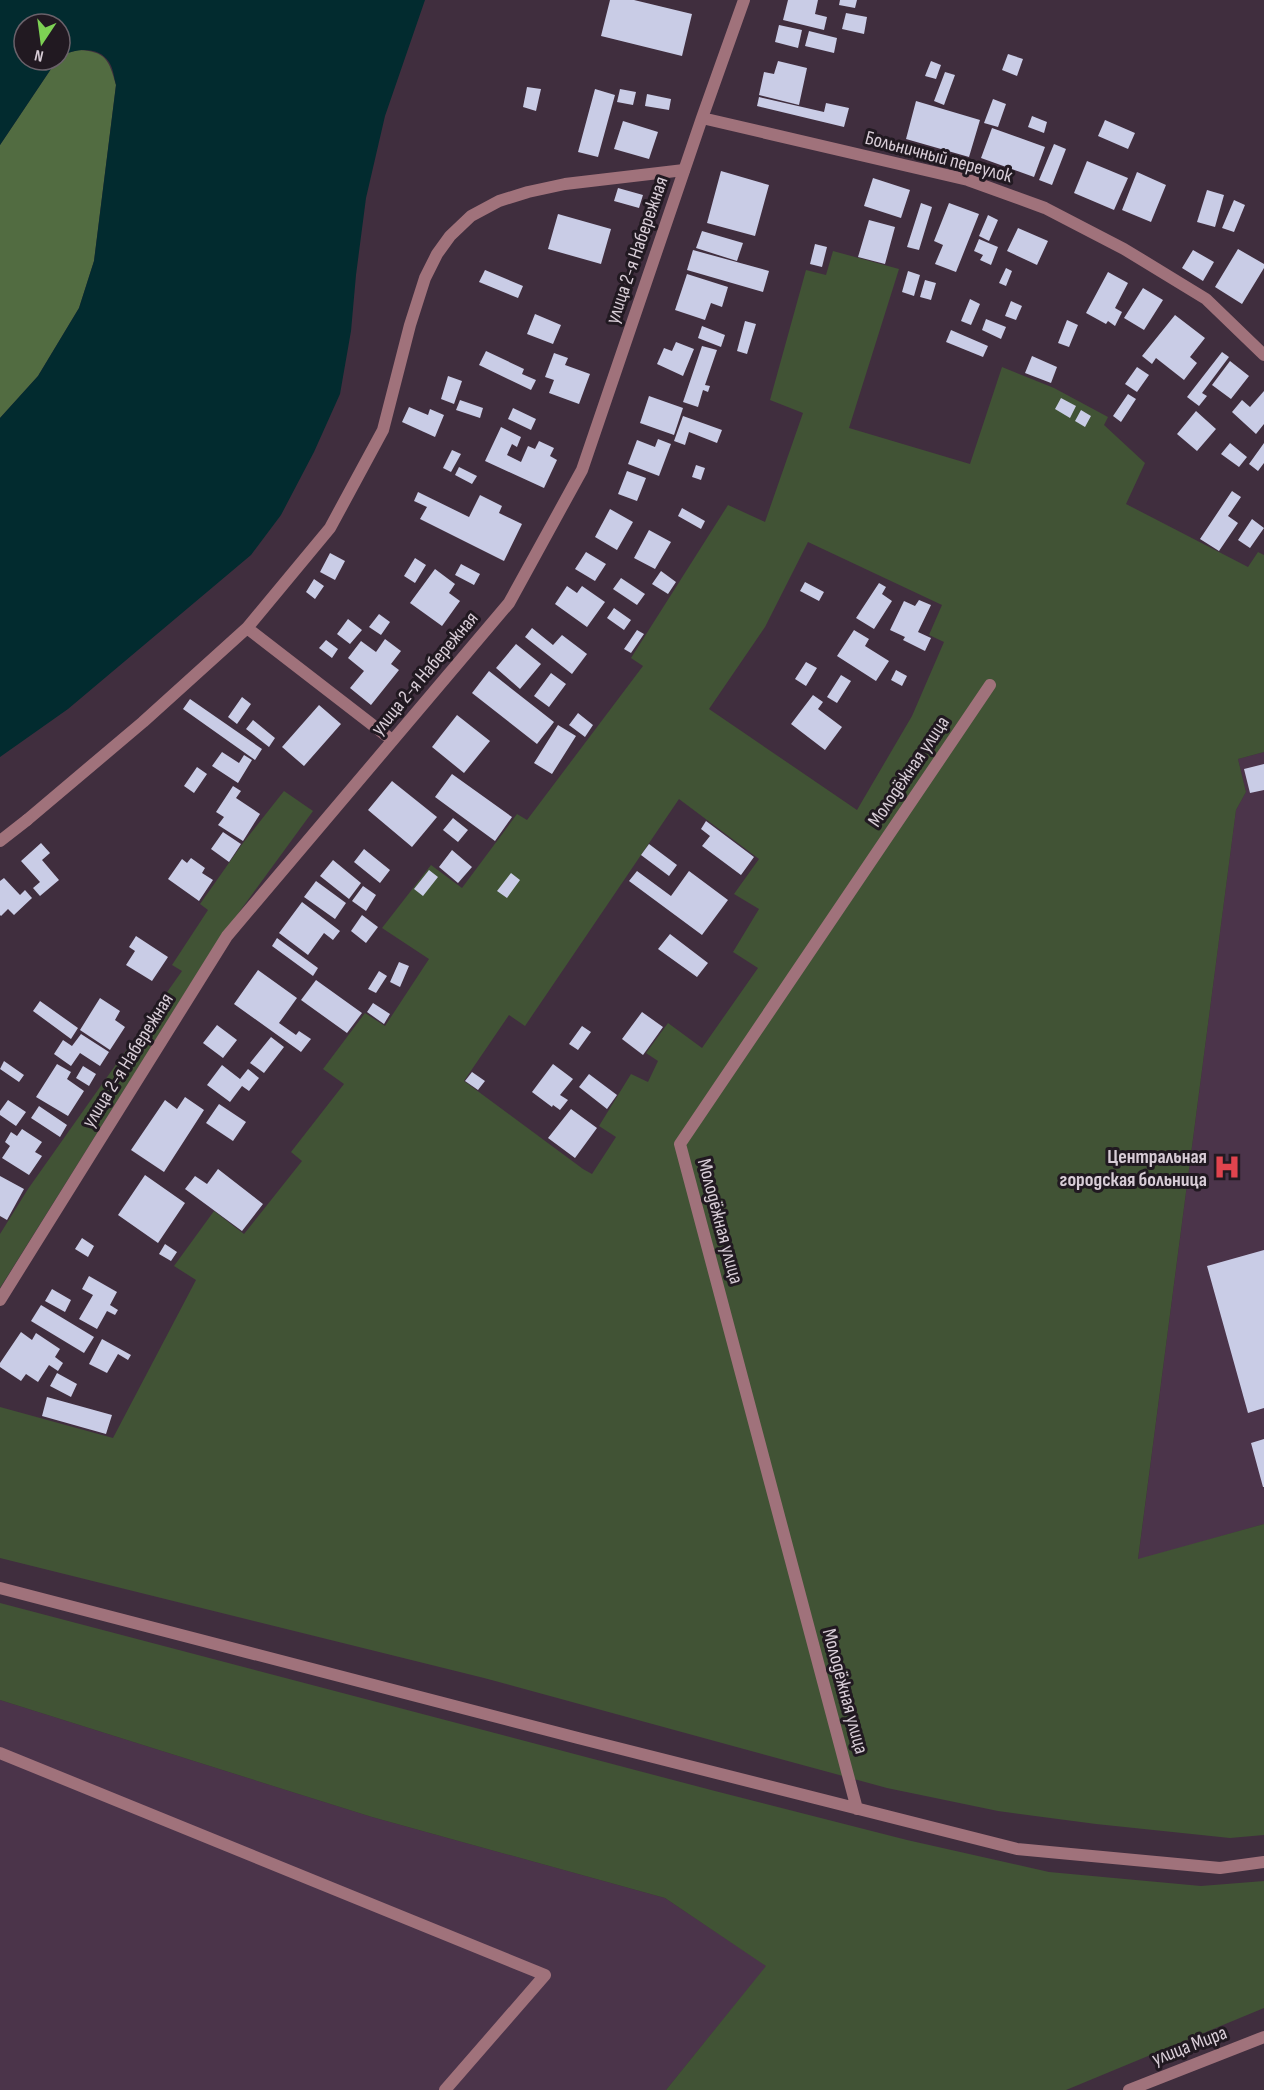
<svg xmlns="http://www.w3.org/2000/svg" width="1264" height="2090" font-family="'Sofia Sans Condensed',sans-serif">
	<rect width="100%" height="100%" fill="#402e3e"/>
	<path fill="#4b344a" d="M1264,752V1524L1138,1560L1236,810L1246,792L1238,759Z
		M0,1700L372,1817L665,1898L767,1966L666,2090H0Z"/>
	<path fill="#415335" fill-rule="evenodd" d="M833,251L899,269L849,428L970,464L1002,367L1054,388L1108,417L1104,425L1145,463L1126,504L1248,567L1258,552L1264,555V752L1238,759L1246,792L1236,810L1138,1559L1264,1524V1835L1230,1838L1096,1824L998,1811L887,1788L484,1678L0,1558V1407L113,1438L196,1280L174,1266L214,1211L244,1234L302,1161L291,1152L344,1084L323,1069L365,1013L385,1026L429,959L382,928L431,865L462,888L517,814L527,820L643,666L631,658L728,505L765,522L803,413L770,400L806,270L826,275ZM808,542L942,605L929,635L944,642L912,716L857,810L709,709L765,627ZM679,799L759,859L734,894L759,909L733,952L758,968L702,1048L668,1023L646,1053L658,1061L648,1082L631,1074L599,1126L616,1137L592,1174L583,1169L464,1081L509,1015L525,1026Z
		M284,791L313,811L213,948L0,1288V1234L28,1189L182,971L172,965L208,910L200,904L243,843Z
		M0,1603L715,1791L907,1840L1049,1872L1201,1886L1264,1881V2008L1066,2090H666L766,1966L665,1898L372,1817L0,1700Z"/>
	<path fill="#526c41" d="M78,50C106,51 109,60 116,85L94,261L79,308L38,376L0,418V145L57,60H60L61,55Z"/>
	<path fill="#022b2f" d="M0,0H425L385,116L366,198L356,275L351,331L340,394L314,452L281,515L251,555L68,709L0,757V418L38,376L79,308L94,261L116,85C114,77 113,68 109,62C98,45 75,49 60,56V24H24V60H57L0,145Z"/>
	<path fill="#c9cce6" d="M610,0H634L692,14L682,56L601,36Z
		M788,0H818L815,14L827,17L824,30L783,20Z
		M840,0H857L855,8L839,5Z
		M846,13L867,17L864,34L842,29Z
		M779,25L802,30L798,48L775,42Z
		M809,31L837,38L834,53L805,46Z
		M1008,54L1023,59L1017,76L1002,70Z
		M778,61L807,68L799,105L759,95L764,72L774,74Z
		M931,61L941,65L936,79L925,76Z
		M945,72L955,75L944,105L934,101Z
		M527,87L541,89L536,111L523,107Z
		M595,89L615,95L598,157L578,152Z
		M620,89L636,92L633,105L617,102Z
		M647,94L671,99L669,110L645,106Z
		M759,97L824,112L826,103L849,108L844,127L757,106Z
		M993,99L1006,104L998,127L984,123Z
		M916,101L980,120L969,157L906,139Z
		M1032,116L1047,122L1044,133L1028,127Z
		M1105,120L1135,133L1128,149L1098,136Z
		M623,121L658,132L649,159L614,149Z
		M992,128L1045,147L1034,177L981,158Z
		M1054,144L1066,149L1052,185L1039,180Z
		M1087,161L1128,178L1114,210L1074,193Z
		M721,171L769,185L755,236L707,223Z
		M1137,172L1166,185L1151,222L1122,210Z
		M873,178L910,190L901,218L864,206Z
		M618,188L643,195L639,208L614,201Z
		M1207,190L1224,195L1215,227L1197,222Z
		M1234,200L1245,205L1234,232L1222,228Z
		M921,203L932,207L919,250L907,247Z
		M949,203L979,214L956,272L935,264L943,245L934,241Z
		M558,214L611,229L601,264L548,249Z
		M988,215L998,220L989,241L979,236Z
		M869,220L895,227L885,264L858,257Z
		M1018,228L1048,241L1037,265L1007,251Z
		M702,231L743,243L737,261L696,248Z
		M979,239L998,247L991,265L980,260L983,255L974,251Z
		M815,244L827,247L822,267L810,264Z
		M1238,249L1264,264V268L1242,304L1215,287Z
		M693,250L769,271L763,292L687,270Z
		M1193,250L1214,262L1203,281L1182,268Z
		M1006,268L1012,271L1006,286L999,283Z
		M485,270L523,286L518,298L479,282Z
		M908,271L920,275L914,296L902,292Z
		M1108,272L1128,283L1115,308L1122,312L1115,326L1108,321L1106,324L1086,313Z
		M687,274L728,287L722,307L711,303L705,320L675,310Z
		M925,280L936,283L931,300L920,297Z
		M1143,288L1163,300L1144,330L1124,318Z
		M970,299L980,304L971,325L961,321Z
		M1011,301L1022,306L1016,320L1005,316Z
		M535,314L561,325L553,344L527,334Z
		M1175,315L1205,338L1190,357L1197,363L1184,380L1156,358L1152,364L1142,356Z
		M986,319L1006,327L1001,339L982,330Z
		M1067,320L1078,325L1069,347L1058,343Z
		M745,321L756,324L747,354L737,351Z
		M702,326L725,335L721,347L698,338Z
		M951,330L988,346L983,357L946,342Z
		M676,342L694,349L683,376L657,364L664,348L672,351Z
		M702,346L717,350L705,385L710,386L708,392L703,390L698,407L683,402Z
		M486,351L524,369L522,374L536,380L531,390L479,365Z
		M1222,352L1229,357L1202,393L1207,396L1199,406L1187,397Z
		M554,353L568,358L565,365L590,374L579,404L549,393L554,380L545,377Z
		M1032,356L1057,367L1051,383L1025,373Z
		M1230,361L1249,376L1231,399L1212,385Z
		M1137,367L1149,375L1137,392L1125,384Z
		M448,376L462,381L454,404L441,399Z
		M1264,391V424L1256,434L1232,412L1242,400L1250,407Z
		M1128,394L1136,399L1121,422L1113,416Z
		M649,396L683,408L674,435L640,423Z
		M1061,398L1076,406L1070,418L1055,409Z
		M460,400L483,408L480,418L456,410Z
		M409,407L428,415L430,409L444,415L435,437L402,422Z
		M513,408L536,419L531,430L508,419Z
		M1081,410L1091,416L1085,427L1075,421Z
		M1196,411L1216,429L1197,451L1177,434Z
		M683,416L722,430L717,443L689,432L685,445L674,441Z
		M501,427L521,437L517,447L512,444L507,455L521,462L528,446L535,449L539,441L554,448L550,456L557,460L544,488L485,461Z
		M658,439L671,444L659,476L628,464L637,440L655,447Z
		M1230,443L1247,457L1239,467L1221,454Z
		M1264,443V463L1258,471L1249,464Z
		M452,450L461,454L451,472L443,468Z
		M696,465L705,468L701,480L692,477Z
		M459,467L477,476L472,484L455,475Z
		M627,471L646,478L637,501L618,494Z
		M1232,491L1241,497L1228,516L1238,523L1219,551L1200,539Z
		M418,492L469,517L480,495L502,506L499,513L522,524L504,561L420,519L427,507L414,501Z
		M682,508L705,521L701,529L678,516Z
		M610,509L633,522L617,550L595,537Z
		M1252,519L1264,528L1250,548L1238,540Z
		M649,530L671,542L655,569L634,558Z
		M586,552L606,564L595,581L575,569Z
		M330,553L345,561L335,580L320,572Z
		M415,558L426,565L415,583L404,576Z
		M461,564L480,574L474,585L455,575Z
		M435,569L455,584L449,593L460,601L442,626L410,603Z
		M661,571L676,582L668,594L652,584Z
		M621,578L645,594L637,605L613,589Z
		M314,579L324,586L315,599L306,592Z
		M805,582L824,592L819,601L800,591Z
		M879,583L886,587L882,594L892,601L874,629L856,618Z
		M567,586L577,593L582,586L605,602L587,627L555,604Z
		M919,600L931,605L918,632L931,638L925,651L903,640L905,637L890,630L904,601L915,606Z
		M614,608L631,620L624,630L607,618Z
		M379,614L390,622L381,635L369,627Z
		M348,619L362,630L350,644L337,634Z
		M532,628L553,645L562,635L587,654L572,674L525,637Z
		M637,630L644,634L631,653L624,649Z
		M854,630L869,639L865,646L889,661L876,681L837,656Z
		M385,639L401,651L391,664L399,670L371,705L350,688L364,671L348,658L361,641L376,652Z
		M326,640L338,649L332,658L319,648Z
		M516,644L541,664L520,689L496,668Z
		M806,662L817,668L806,686L795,679Z
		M896,670L907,676L902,686L891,680Z
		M489,671L554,722L537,744L472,693Z
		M551,673L566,684L549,707L534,696Z
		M841,675L851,681L837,703L827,697Z
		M813,695L823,702L818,709L842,727L825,750L791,724Z
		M242,697L251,704L237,724L228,717Z
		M190,699L262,749L255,760L183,709Z
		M319,705L341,724L304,766L282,747Z
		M578,713L593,725L585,737L569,725Z
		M457,715L490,741L464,773L432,747Z
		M253,720L275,738L269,747L246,729Z
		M558,725L576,736L552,774L534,763Z
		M222,752L239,763L244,755L252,760L238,783L212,766Z
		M1264,764V790L1250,793L1244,769Z
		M197,767L207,774L194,793L184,786Z
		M452,774L512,817L495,841L435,797Z
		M392,781L437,817L412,847L368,810Z
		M233,786L241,791L236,798L260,814L243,841L218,825L224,817L216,812Z
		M453,818L468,830L458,842L443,830Z
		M706,821L754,857L741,875L702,846L710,836L701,829Z
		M223,832L241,844L229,862L211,849Z
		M41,843L50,853L42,860L59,880L40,896L33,888L40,882L21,861Z
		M649,844L677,865L669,876L641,855Z
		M364,849L390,870L380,883L354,862Z
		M452,850L472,867L458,883L439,867Z
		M191,858L205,868L202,873L213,880L199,901L168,879L182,859L187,863Z
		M333,860L361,883L349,899L320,876Z
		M429,870L438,877L423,896L414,889Z
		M637,871L671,896L689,871L728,900L702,935L629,881Z
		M511,873L520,880L507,898L497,891Z
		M4,878L20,895L25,890L32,898L14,915L8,909L1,916L0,915V881Z
		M316,881L346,903L335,919L304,897Z
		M363,886L376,895L366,911L352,901Z
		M302,902L340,931L333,940L324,933L308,955L279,933Z
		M362,915L378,927L366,943L351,931Z
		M670,934L708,963L697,977L658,949Z
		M136,936L168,957L152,981L126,965L135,951L129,947Z
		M277,938L318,968L313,976L272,946Z
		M399,962L409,966L400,987L390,982Z
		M258,970L297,998L279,1023L296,1035L299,1031L311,1039L301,1052L234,1004Z
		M379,971L387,976L376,993L368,989Z
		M316,980L362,1013L347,1033L301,1000Z
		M100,998L120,1011L115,1020L125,1027L110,1050L80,1030Z
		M40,1001L78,1028L71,1039L33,1011Z
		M373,1003L390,1014L384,1024L367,1012Z
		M642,1012L663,1027L643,1055L622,1039Z
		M217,1025L237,1040L223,1058L203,1043Z
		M582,1026L591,1032L578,1050L569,1044Z
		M81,1034L109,1052L100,1066L80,1053L71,1066L54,1054L63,1040L72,1046Z
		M271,1037L284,1047L264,1073L250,1063Z
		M4,1061L24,1075L19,1082L0,1069Z
		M57,1064L71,1072L67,1079L84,1091L68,1116L36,1097Z
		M553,1064L573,1079L560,1095L568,1100L560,1110L553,1105L552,1107L532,1092Z
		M222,1065L240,1079L248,1069L259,1078L249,1091L242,1086L230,1102L207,1085Z
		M83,1066L96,1074L89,1086L76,1078Z
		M472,1072L485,1081L478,1090L465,1081Z
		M589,1074L617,1095L607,1109L579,1087Z
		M185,1097L204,1110L164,1172L131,1150L165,1100L177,1109Z
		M8,1100L26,1112L16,1126L0,1115V1111Z
		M219,1104L246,1122L233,1141L206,1123Z
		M39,1106L67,1125L60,1137L31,1118Z
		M571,1109L597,1128L575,1158L548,1138Z
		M22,1129L42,1142L35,1152L42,1156L29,1175L2,1158L10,1146L5,1142L11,1132L17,1136Z
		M218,1169L263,1204L242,1231L185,1189L195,1176L207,1184Z
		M145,1175L185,1203L158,1243L118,1215Z
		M0,1176L24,1189L7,1220L0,1216Z
		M82,1238L94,1246L88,1257L75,1249Z
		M165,1244L177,1252L171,1261L159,1254Z
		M1264,1250V1408L1248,1413L1207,1266Z
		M89,1276L117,1292L110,1305L118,1310L115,1315L107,1311L97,1329L79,1319L93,1295L82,1289Z
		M52,1289L71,1300L65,1312L45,1301Z
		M41,1305L94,1337L84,1353L31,1321Z
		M21,1332L32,1340L36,1333L60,1349L55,1357L63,1363L58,1371L49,1365L38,1382L26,1374L21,1381L0,1367V1363Z
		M102,1339L131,1355L128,1360L118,1354L107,1373L89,1364Z
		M57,1373L77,1384L71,1397L50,1386Z
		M47,1397L112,1415L106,1434L42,1416Z
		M1264,1439V1487H1263L1251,1443Z"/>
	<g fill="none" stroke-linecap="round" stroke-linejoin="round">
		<path stroke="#a0727b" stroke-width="12" d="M247,628L330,528L383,430L410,325L425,278L437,254L450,236L471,216L499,201L528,192L565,184L684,170
			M27,820L143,722L247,628L392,740
			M0,1753L545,1975L445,2090"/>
		<path stroke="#a0727b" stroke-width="12" d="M702,118L968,180L1045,208L1124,249L1206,299L1264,355
			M0,841L27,820
			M0,1300L227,936L509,603L582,470L702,118L744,0
			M0,1588L578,1738L1017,1849L1220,1868L1264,1862
			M857,1809L680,1144L990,685
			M1129,2090L1264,2037"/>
	</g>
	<defs>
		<symbol id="hospital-bare" viewBox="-9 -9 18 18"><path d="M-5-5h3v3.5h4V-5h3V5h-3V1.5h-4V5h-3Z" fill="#e0444e" stroke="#211921" stroke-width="2.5" paint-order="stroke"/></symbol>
	</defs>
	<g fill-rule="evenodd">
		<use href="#hospital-bare" x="1208" y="1148" width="38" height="38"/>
	</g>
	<g text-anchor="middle" stroke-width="6" stroke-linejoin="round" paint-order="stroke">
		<g font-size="20" fill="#d8cdd7" stroke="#211921">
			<text transform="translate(939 156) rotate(15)" y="7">Больничный переулок</text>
			<text transform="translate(636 250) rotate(-71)" y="7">улица 2-я Набережная</text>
			<text transform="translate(424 673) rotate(-50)" y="7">улица 2-я Набережная</text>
			<text transform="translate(908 771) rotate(-56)" y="7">Молодёжная улица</text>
			<text transform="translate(127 1060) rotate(-58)" y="7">улица 2-я Набережная</text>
			<text transform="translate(721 1221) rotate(75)" y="7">Молодёжная улица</text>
			<text transform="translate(846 1691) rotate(75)" y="7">Молодёжная улица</text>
			<text transform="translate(1189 2045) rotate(-21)" y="7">улица Мира</text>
		</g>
		<g font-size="20" font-weight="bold" fill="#d8cdd7" stroke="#211921" text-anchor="end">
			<text x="1207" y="1163">Центральная<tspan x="1207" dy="23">городская больница</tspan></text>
		</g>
	</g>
	<g transform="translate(42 42) rotate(193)"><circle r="28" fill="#211921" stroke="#6a616a" stroke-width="1.5"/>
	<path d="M0-4.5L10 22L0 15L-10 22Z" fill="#7dd154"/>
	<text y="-9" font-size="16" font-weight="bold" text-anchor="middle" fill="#d8cdd7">N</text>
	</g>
</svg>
